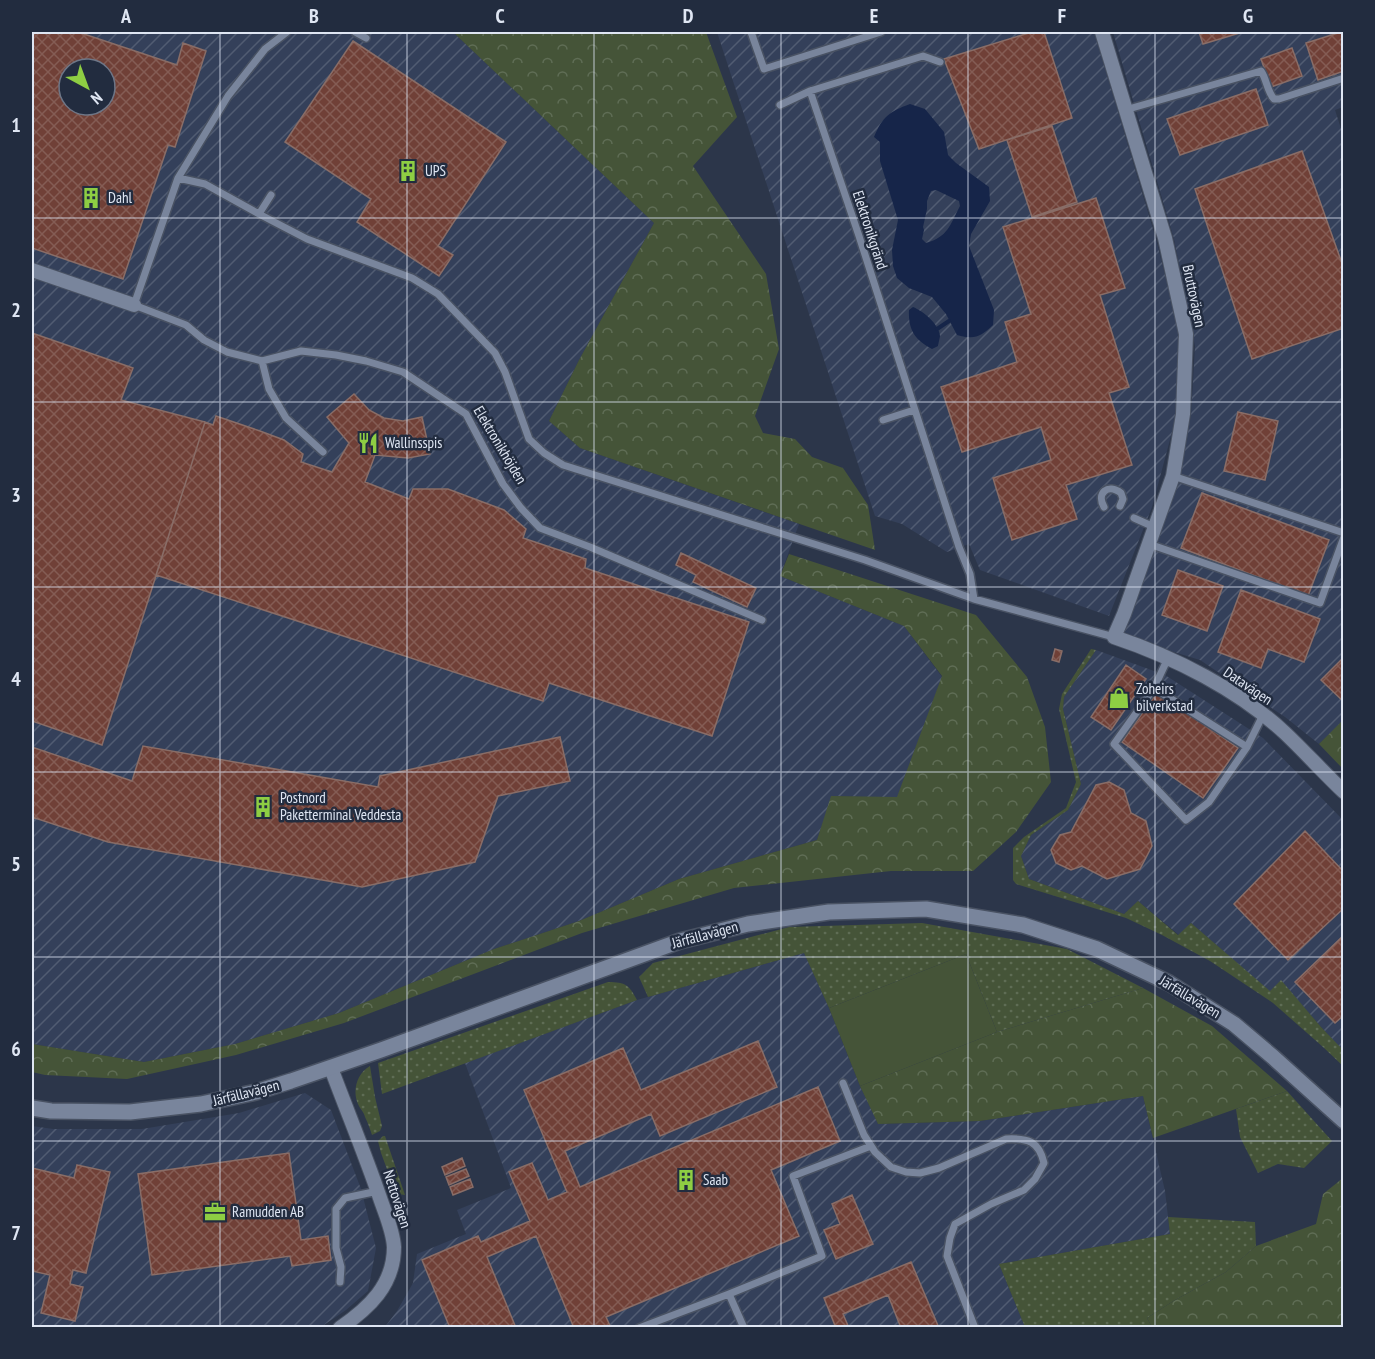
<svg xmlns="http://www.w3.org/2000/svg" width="1375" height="1359" font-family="'PT Sans Narrow',sans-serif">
	<defs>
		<pattern id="industrial-furrows" width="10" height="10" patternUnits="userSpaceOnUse" patternTransform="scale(1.5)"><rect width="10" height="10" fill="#34405a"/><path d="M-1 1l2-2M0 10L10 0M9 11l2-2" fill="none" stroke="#515c72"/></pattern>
		<pattern id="grass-dots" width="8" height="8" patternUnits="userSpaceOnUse" patternTransform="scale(1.5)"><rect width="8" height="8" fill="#455438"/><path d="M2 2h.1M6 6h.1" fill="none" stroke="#5f6d55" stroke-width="1.8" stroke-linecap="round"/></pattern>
		<pattern id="forest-crowns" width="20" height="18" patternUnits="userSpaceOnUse" patternTransform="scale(1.5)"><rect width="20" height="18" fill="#455438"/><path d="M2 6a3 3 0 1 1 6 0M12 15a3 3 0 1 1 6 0" fill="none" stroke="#5f6d55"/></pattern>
		<pattern id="building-cross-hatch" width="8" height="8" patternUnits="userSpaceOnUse" patternTransform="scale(1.5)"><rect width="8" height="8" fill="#704037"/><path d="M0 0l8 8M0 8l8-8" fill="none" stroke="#845c54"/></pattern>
	</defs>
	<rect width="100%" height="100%" fill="#2c364a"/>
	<path fill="url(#industrial-furrows)" fill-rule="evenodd" d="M32,32H453L654,223L579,360L549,421L580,448L799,524L780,576L904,626L942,677L897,798L832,796L817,840L679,879L579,921L494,949L339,1013L235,1044L144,1062L32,1044ZM69,69H105V105H69Z
		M717,32H1094L1156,239L1181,339L1176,417L1152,507L1109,616L980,570L969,544L947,552L902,524L875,516Z
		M1113,32H1343V107L1335,110L1344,138V720L1319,744L1285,717L1200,660L1118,635L1167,511L1191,416L1195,346L1174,239Z
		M1096,650L1165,675L1263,738L1343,820V1051L1321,1027L1281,981L1270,992L1191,923L1179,935L1138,901L1124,914L1029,879L1021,856L1031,835L1068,810L1081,784L1063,709L1064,697Z
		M804,953L829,1008L860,1086L878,1124L980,1121L1143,1096L1165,1191L1170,1234L999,1264L1025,1327L384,1328L397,1311L413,1283L417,1254L466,1234L457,1210L511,1188L465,1063L637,1000Z
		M305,1093L331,1110L361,1189L376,1248L368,1291L346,1310L321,1327H32V1126L53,1129H142L239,1113Z"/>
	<path fill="url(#grass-dots)" d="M1091,649L1096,650L1064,697L1063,709L1081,784L1068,810L1031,835L1021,856L1029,879L1124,914L1138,901L1178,935L1191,923L1270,991L1281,980L1321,1027L1343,1050V1066L1323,1047L1273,1003L1210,961L1162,935L1126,918L1016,884L1013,880V848L1024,837L1066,808L1076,782L1059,709L1062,694Z
		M922,923L1067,949L1143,988L997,1032L966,954L829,1008L804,953L648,997L639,977L653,963L789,927Z
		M608,982C626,982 629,985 637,1000L382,1094L378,1063Z
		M370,1066L375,1097L382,1126L380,1131L372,1135C370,1129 368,1123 365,1117C364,1112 360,1109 358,1104C352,1091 357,1073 370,1066Z
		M1287,1091L1332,1141L1304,1168L1278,1164L1258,1173L1240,1137L1236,1109Z
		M383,1136H385L405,1195C400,1195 397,1192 394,1188L381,1153L378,1141Z
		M1168,1217L1255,1222L1256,1246L1226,1272L1175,1300L1147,1318L1152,1327H1025L999,1264L1170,1234Z"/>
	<path fill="url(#forest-crowns)" d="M453,32H706L737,117L693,166L766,274L779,349L755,416L763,433L795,439L812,457L843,468L868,505L875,550L580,448L549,421L579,360L654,223Z
		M789,554L976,615L1027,677L1045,727L1051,782L1016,832L973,871H891L734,888L582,933L344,1023L236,1055L127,1079L45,1075L32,1072V1044L144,1062L235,1044L339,1013L494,949L579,921L679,879L817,840L831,796L897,797L942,676L904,626L780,576Z
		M1343,720V769L1319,744Z
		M1143,988L1212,1026L1287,1091L1153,1138L1143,1096L980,1121L878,1124L860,1086L997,1032Z
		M1343,1178V1327H1152L1147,1318L1175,1300L1226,1272L1256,1246L1316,1224L1323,1194Z"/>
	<path fill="#455438" d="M966,954L997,1032L860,1086L829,1008Z"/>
	<path fill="#162549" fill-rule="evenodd" d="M910,104L925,109L944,132L948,155L956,163L989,187L990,201L971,234L969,246L994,310L993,325C980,337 975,340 957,335L946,314L932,297L909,288L897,278L893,266L892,250L898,220L880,161V142L874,137C883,116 889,112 910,104ZM936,190L959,201L960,206C950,225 948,237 926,243L922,239L924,230L923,227L927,209V201L931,191Z
		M913,307C923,311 939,324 940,336C940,337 938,345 938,346L932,349C915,340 908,330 909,310Z"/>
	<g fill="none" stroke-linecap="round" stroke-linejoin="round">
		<path stroke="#162549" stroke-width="4" d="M937,329L949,321"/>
	</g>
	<path fill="url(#building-cross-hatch)" stroke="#896d67" stroke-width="1.5" fill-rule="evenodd" d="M32,32H78L177,65L183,43L206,51L175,147L168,145L123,279L32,248ZM69,69H105V105H69Z
		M1032,32H1044L1072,118L979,149L944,59Z
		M1199,32H1243L1203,44Z
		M1341,32H1344V71L1318,80L1306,43Z
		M353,41L506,142L438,246L453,255L439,276L357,222L371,199L285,142Z
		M1292,48L1302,76L1271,87L1261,59Z
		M1256,89L1268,125L1180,155L1167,119Z
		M1052,126L1077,202L1032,217L1007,140Z
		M1302,151L1344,269V328L1252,359L1195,189Z
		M1096,198L1125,288L1100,295L1129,387L1109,393L1132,465L1066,485L1077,519L1012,540L993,478L1051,460L1041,427L962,452L941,387L1017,362L1005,322L1031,314L1003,227Z
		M32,333L133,368L121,400L205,422L102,745L32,721Z
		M354,394L369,410L384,418L403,421L422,417L430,454L408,458L375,455L365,482L409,499L413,489H448L504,510L526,529L523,538L586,559L585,568L749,622L712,736L549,683L543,701L156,575L205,422L213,425L216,416L260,431L284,440L303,454L301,462L332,472L349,443L327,417Z
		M1238,412L1278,421L1265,480L1224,471Z
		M1202,493L1329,540L1308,596L1181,548Z
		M681,553L756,588L747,607L693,582L696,575L676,565Z
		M1178,570L1223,586L1207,631L1162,615Z
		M1241,590L1320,619L1304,662L1268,649L1261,668L1218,652Z
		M1055,649L1062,651L1059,662L1052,660Z
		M1344,657V702L1321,680Z
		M1126,665L1146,679L1111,730L1091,717Z
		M1157,692L1238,748L1203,798L1122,742Z
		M560,737L570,781L498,796L475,862L362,887L108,842L32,817V819V747L132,781L143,746L378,787L380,776Z
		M1109,782L1124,790L1131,813L1146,821L1152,846L1140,869L1107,879L1082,866L1071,870L1056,863L1051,850L1060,835L1071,832L1096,785Z
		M1305,831L1344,872V908L1288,960L1234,904Z
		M1344,935V1015L1335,1023L1295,982Z
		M758,1041L777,1087L660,1136L651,1114L565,1151L580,1187L818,1087L840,1141L771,1170L799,1236L606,1317L611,1328H574L536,1236L487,1257L516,1328H450L422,1260L478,1236L481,1242L530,1221L509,1172L532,1163L548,1200L567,1192L524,1090L623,1048L641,1090Z
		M289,1153L301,1240L328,1236L331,1260L292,1266L290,1256L152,1275L138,1174Z
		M462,1158L465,1166L445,1175L442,1167Z
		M77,1165L110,1172L86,1273L73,1270L70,1284L83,1287L75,1321L41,1313L50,1275L32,1271V1168L74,1178Z
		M466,1169L469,1176L449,1185L446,1177Z
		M470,1179L473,1187L453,1195L450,1187Z
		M852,1195L873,1244L836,1259L824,1230L840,1224L832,1204Z
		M911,1262L939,1328H901L888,1295L843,1314L849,1328H836L824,1298Z"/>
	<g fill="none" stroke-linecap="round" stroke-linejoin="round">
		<defs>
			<path id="service" d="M287,32L265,49L228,96L178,178L134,305L186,325L204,340L227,352L262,361L301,351L336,355L366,361L403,372L466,414L503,484L521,508L540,528L590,547L762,620
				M355,32L366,38
				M751,32L764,69L881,32
				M810,91L923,56L940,62
				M780,105L810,91L859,236L959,547L970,574L974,599
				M1125,110L1261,71C1267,80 1267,91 1274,99H1279L1344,78
				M178,178L205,184L259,214L307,239L412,278L438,294L495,353L505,372L529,439L544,453L563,465L865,560L974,599L1114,637
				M259,214L271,195
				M262,361L269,389L286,418L323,452
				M883,420L914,410
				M1173,476L1344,533
				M1104,507C1096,493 1108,483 1121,493L1123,499L1120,506
				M1134,518L1154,527
				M1149,544L1320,603L1344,537
				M1168,658L1154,688L1114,744L1186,820L1209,802L1247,747L1263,715
				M1154,688L1247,747
				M843,1083L864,1135L875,1152L891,1167L906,1172L920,1173L939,1168L1006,1139C1028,1138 1039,1141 1044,1163L1035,1179L1024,1190L991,1204L955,1224L950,1238L947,1256L975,1328
				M340,1282L341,1267L336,1248V1209L345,1198L378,1191
				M639,1328L729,1294
				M744,1328L729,1294L822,1256L793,1176L871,1146"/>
			<path id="minor" d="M1102,32L1165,238L1186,334L1183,414L1173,476L1124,614L1114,637C1174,657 1239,690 1285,733C1305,752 1324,773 1344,792
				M32,270L134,305
				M331,1068C347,1111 365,1154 380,1198C385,1213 393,1230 394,1247C394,1285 369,1308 340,1328"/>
			<path id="tertiary" d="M32,1108L51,1111L130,1112L201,1104L256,1092L291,1081L381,1050L680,941L748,924L829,912L926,909L1023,925L1097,949L1169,983L1234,1024L1273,1057L1344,1121"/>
		</defs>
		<use href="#service" stroke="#495263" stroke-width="10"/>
		<use href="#minor" stroke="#495263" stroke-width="16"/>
		<use href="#tertiary" stroke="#495263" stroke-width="18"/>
		<use href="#service" stroke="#79859c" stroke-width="7"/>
		<use href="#minor" stroke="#79859c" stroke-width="14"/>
		<use href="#tertiary" stroke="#79859c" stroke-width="15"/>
	</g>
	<path fill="none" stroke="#dfe6f3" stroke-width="1.5" stroke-opacity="0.55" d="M220,32V1328M407,32V1328M594,32V1328M781,32V1328M968,32V1328M1155,32V1328M32,218H1344M32,402H1344M32,587H1344M32,772H1344M32,957H1344M32,1141H1344"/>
	<defs>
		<symbol id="building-bare" viewBox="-9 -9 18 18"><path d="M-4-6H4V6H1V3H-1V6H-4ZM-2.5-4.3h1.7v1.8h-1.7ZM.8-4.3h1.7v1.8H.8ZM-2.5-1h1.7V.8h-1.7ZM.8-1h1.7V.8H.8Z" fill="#8ece43" stroke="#222c3f" stroke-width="2.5" paint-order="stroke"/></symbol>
		<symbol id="restaurant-bare" viewBox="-9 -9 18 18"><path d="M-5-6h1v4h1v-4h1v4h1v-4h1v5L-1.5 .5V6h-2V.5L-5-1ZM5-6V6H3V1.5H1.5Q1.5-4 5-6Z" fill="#8ece43" stroke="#222c3f" stroke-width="2.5" paint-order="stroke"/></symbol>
		<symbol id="shop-bare" viewBox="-9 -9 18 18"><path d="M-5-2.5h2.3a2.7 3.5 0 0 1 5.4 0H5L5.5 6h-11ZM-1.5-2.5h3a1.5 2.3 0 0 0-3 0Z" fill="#8ece43" stroke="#222c3f" stroke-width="2.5" paint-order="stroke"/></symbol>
		<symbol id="office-bare" viewBox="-9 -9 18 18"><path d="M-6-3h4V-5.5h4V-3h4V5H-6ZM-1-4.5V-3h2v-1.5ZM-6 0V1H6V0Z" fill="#8ece43" stroke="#222c3f" stroke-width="2.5" paint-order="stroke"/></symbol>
	</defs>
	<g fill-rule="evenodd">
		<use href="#building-bare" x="393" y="156" width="30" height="30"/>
		<use href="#building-bare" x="76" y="183" width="30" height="30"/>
		<use href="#restaurant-bare" x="353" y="428" width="30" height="30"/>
		<use href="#shop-bare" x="1104" y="683" width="30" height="30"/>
		<use href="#building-bare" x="248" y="792" width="30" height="30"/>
		<use href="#building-bare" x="671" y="1165" width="30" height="30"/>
		<use href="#office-bare" x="200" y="1197" width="30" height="30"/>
	</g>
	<g text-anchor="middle" stroke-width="5" stroke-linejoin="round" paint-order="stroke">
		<g font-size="15" fill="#dfe6f3" stroke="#222c3f" text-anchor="start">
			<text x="425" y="176">UPS</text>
			<text x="108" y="203">Dahl</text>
			<text x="385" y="448">Wallinsspis</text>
			<text x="1136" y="694">Zoheirs<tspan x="1136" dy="17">bilverkstad</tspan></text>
			<text x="280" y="803">Postnord<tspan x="280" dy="17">Paketterminal Veddesta</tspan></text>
			<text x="703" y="1185">Saab</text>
			<text x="232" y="1217">Ramudden AB</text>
		</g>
		<g font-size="15" fill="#dfe6f3" stroke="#222c3f">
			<text transform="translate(870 230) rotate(72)" y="5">Elektronikgränd</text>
			<text transform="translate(1194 296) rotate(78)" y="5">Bruttovägen</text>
			<text transform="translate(500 445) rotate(59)" y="5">Elektronikhöjden</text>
			<text transform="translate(1248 686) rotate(34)" y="5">Datavägen</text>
			<text transform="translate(705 935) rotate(-15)" y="5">Järfällavägen</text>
			<text transform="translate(1190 997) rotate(31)" y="5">Järfällavägen</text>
			<text transform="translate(246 1093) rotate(-14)" y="5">Järfällavägen</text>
			<text transform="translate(397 1199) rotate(72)" y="5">Nettovägen</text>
		</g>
	</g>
	<rect width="1375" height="1359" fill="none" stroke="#222c3f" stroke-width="66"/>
	<g transform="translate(87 87) rotate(139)"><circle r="28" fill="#222c3f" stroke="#6e7687" stroke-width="1.5"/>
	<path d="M0-4.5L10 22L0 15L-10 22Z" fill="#8ece43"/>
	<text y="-9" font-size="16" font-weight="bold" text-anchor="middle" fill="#dfe6f3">N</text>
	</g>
	<rect x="33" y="33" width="1309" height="1293" fill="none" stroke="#dfe6f3" stroke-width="2"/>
	<g font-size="20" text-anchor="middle" font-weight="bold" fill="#dfe6f3">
		<text x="126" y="23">A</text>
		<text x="314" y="23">B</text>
		<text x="500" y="23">C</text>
		<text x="688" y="23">D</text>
		<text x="874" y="23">E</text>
		<text x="1062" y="23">F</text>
		<text x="1248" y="23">G</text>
		<text x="16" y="132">1</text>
		<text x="16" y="317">2</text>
		<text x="16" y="502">3</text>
		<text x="16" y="686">4</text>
		<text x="16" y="871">5</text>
		<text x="16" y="1056">6</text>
		<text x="16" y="1240">7</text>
	</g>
</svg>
